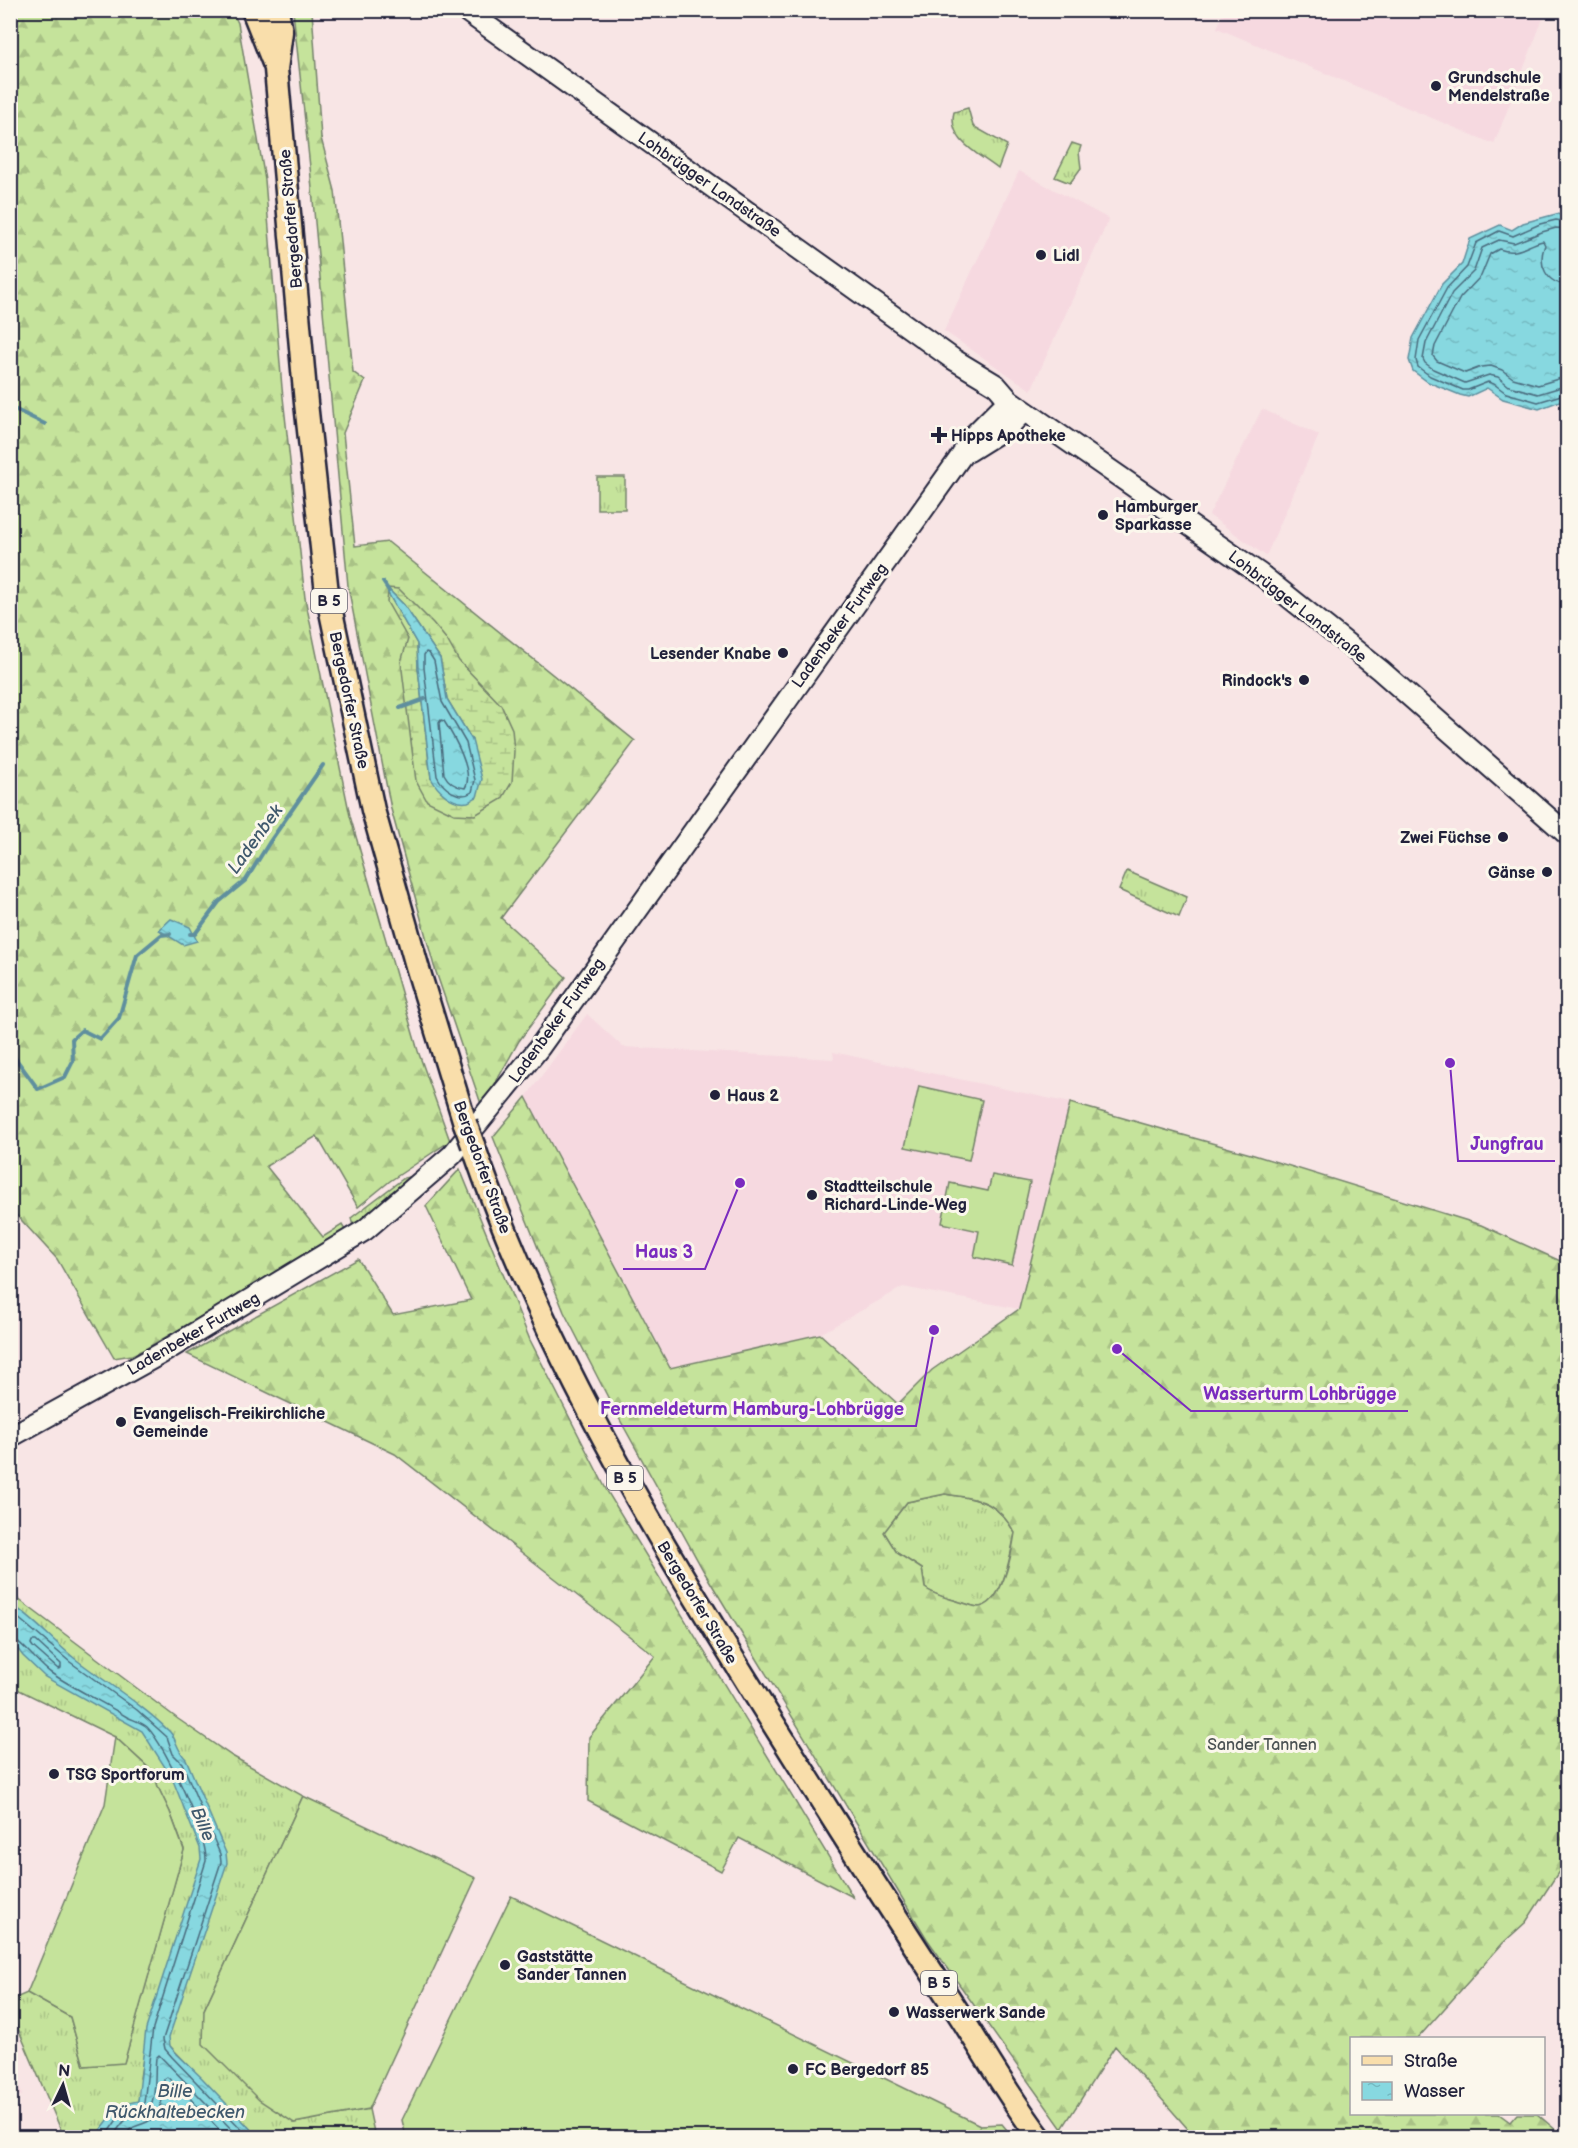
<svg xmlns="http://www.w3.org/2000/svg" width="1578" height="2148" font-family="'Balsamiq Sans',sans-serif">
	<defs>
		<pattern id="grass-tufts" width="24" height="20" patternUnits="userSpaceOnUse" patternTransform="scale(1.5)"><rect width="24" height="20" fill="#c5e39b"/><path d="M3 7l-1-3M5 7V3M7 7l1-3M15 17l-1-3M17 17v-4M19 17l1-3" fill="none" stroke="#a9c286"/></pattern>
		<pattern id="forest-firs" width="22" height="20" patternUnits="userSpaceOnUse" patternTransform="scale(1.5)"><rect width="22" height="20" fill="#c5e39b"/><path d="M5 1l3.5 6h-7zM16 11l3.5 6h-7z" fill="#a9c286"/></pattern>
		<pattern id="wetland-marsh" width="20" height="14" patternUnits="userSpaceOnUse" patternTransform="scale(1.5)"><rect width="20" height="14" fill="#c5e39b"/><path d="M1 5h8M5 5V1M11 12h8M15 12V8" fill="none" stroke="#a9c286"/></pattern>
		<pattern id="water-ripples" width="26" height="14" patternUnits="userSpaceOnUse" patternTransform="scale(1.5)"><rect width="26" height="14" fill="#87d8e0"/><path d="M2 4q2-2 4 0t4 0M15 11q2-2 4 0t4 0" fill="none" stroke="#74b9c1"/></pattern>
	</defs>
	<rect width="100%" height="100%" fill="#f8e5e5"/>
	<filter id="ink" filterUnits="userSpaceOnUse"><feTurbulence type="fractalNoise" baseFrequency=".0167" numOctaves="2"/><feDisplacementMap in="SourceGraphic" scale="12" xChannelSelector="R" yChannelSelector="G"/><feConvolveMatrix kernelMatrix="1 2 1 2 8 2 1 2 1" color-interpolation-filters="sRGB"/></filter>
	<g filter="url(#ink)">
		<path fill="#f6d9e0" d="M1224,11V10L1546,11L1494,144L1217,28Z
			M1019,171L1109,219L1031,390L944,331Z
			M1262,409L1319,435L1266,556L1209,515Z
			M587,1014L623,1047L834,1059L833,1052L1070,1103L1019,1309L903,1287L820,1334L669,1368L526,1097Z
			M10,2051L14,2063L22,2096L11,2091Z"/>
		<path fill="url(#grass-tufts)" stroke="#74826b" stroke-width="1.5" d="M968,108L973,126L1007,145L998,169C979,154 947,140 954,112Z
			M1072,143L1081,146L1079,152L1081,168L1070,183L1055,177Z
			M597,477H625V509H597Z
			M1127,871L1187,897L1179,917L1119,890Z
			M414,1176L353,1226L351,1218L404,1178Z
			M945,1494C980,1500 996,1500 1015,1533C1011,1552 1003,1605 979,1607C973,1607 965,1603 960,1602C948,1598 935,1596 925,1588L922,1569L897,1553L884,1532L907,1502Z
			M10,1593L178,1719L232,1756L303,1796L204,2010L294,2123L369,2109L375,2137H258L170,2046L147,2033L140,2078L142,2082L138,2101L98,2133L99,2137H64L11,2012V2000L27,1993L70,2017L84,2066L124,2062L184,1849L170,1812L158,1787L154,1773L115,1737L19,1690L11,1678Z"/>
		<path fill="url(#forest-firs)" stroke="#74826b" stroke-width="1.5" fill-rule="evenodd" d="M11,11H232L238,23L265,180L282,388L305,598L350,816L418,1051L450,1141L390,1181L358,1207L317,1136L266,1166L323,1237L342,1225L345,1230L256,1285L147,1348L132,1355L114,1358L57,1259L11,1209Z
			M293,11H312L321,138L335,191L353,372L365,381L343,433L355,546L388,542L635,741L501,918L566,977L519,1041L482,1107L434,966L391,809L348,586L310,167ZM417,644C438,681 485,747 481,788L431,778L418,668Z
			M526,1097L670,1368L820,1334L898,1404L932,1370L1019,1309L1070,1103L1254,1155L1481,1225L1567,1264V1859L1526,1922L1503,1943L1418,2038H1352V2114H1499L1510,2122L1517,2114H1537L1564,2137H1195L1115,2046L1062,2129L927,1939L703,1570L614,1409L564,1312L493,1137ZM945,1494C981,1500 995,1499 1015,1533C1012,1552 1003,1605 979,1607C973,1607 965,1603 960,1602C948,1598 935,1596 925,1588L922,1569L897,1553L884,1532L907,1502Z
			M460,1169L530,1340L607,1491L853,1897L739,1838L721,1871L588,1801L589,1737L655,1656L395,1454L187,1354L358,1259L393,1315L471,1300L426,1206Z
			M1002,2124L1013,2137L976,2138L980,2125Z"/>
		<path fill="url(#wetland-marsh)" stroke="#74826b" stroke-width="1.5" d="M387,588L399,589L433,623L447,640L459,661L501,705L512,729L514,751L512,782L502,799L475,815L454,814L427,801L416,781L401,662L408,639L387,602L388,593L417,644L418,668L431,778L472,740L447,699L440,658L404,605Z"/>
		<path fill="#c5e39b" stroke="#74826b" stroke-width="1.5" d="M919,1086L982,1100L969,1160L905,1147Z
			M992,1175L1030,1182L1012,1265L974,1257L979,1231L942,1223L950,1183L988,1191Z
			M115,1737L154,1773L158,1787L170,1812L184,1850L124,2063L84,2066L70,2017L27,1993L105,1804Z
			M303,1796L476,1878L369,2109L294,2123L259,2100L203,2044L204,2010Z
			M511,1896L980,2125L976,2137H406L402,2120Z"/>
		<path fill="url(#water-ripples)" stroke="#5f8f9e" stroke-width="1.5" d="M1556,214L1568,216L1567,254L1564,256L1565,262L1568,265V396L1565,399L1539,409L1503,399L1487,388L1468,397L1460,395L1428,382L1413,371L1409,360L1413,338L1442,284L1462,264L1470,239L1500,225L1512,230L1523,223Z
			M387,588L404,605L440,658L447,699L472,740L482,779L477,797C474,798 471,801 468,802C452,805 437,790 431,778L418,668L417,644L388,593Z
			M171,919L190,927L197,941L183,945L159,930Z
			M11,1604C34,1619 52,1640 74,1658C106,1683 141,1703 170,1732C177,1740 176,1749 186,1759L226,1853L227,1863L169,2037L170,2046L176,2053L202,2078L258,2137H99L98,2133L120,2105L138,2101L146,2029L201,1859L200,1848L172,1778L142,1731L45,1677L23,1656L11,1640Z"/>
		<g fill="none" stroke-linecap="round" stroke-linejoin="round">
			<path stroke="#4a6b7d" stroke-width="1.5" d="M1568,222L1556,220L1540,224L1513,236L1499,231L1476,243L1467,267L1447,288L1419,340L1416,360L1418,367L1430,376L1463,390H1468L1488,382L1494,384L1506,393L1538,402L1568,393
				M1568,229L1556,228L1542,232L1514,243L1499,240L1482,248L1474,271L1452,293L1426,343L1423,359L1425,363L1433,369L1465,383L1489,375L1498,377L1509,386L1538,394L1568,385
				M1568,285C1546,284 1537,264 1545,245L1543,241C1525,245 1519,256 1499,249L1490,254L1481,276L1460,298L1435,346L1433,356L1437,361L1465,373L1481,367L1491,366L1502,370L1513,378L1538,385L1568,376
				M426,652L429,653L434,661L442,702L466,743L475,780L472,792C459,801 443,788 437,776L424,668V655Z
				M441,720L444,721C453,735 475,773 465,788C456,787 448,782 444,774L439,723Z
				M10,1611L70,1662L137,1710L167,1737L173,1754L182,1763L220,1854L221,1862L163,2039L165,2049L172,2057L250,2138
				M10,1637C19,1638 40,1666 51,1673C75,1689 102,1702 127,1717C133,1720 143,1723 147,1727C166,1746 207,1835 206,1861L153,2028L144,2103L139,2107L123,2111L104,2138
				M32,1641H36L61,1664V1668L58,1669L33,1647L31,1644Z
				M112,2138C117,2131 123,2119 131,2117C136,2115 141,2116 145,2113C158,2104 154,2072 156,2058L159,2055L240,2138
				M123,2138C135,2123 131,2129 147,2122C162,2115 164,2094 164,2079L167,2077L186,2094L227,2138"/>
			<path stroke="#5f8f9e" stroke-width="4" d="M10,407L45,424
				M383,582L389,591
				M400,708L425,699
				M190,934H195L219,902L246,880L269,843L323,765
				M10,1051L38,1089L65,1077L73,1061L72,1039L82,1030L100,1039L119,1018L137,955L161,935L170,934"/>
			<defs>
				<path id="secondary" d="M465,10L953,359L996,385L1009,400L1260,574L1380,670L1568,835
					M969,451L1009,426L1024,411
					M10,1437L162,1353L365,1230L452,1155L539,1048L962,455L968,441L1009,400"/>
				<path id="primary" d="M253,10L276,68
					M277,10L281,32L276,69L306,403L327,593L373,810L417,966L465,1123
					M473,1145C555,1384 694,1597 827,1809C871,1879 916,1948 961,2017C987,2058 1011,2100 1040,2138"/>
			</defs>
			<use href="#secondary" stroke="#22223b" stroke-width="24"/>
			<use href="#primary" stroke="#22223b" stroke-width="27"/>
			<use href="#secondary" stroke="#fbf7ec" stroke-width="20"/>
			<use href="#primary" stroke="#f9deab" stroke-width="22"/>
			<defs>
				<path id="primary-bridge" d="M465,1123L473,1145"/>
			</defs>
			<use href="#primary-bridge" stroke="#22223b" stroke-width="27" stroke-linecap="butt"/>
			<use href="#primary-bridge" stroke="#f9deab" stroke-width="22"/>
		</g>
	</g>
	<g fill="#22223b" stroke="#fbf7ec" stroke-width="2">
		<circle cx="1436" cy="86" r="6"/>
		<circle cx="1041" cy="255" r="6"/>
		<path d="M936 426h6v6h6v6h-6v6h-6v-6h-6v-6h6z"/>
		<circle cx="1103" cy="515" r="6"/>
		<circle cx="783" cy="653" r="6"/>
		<circle cx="1304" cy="680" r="6"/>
		<circle cx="1503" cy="837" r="6"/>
		<circle cx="1547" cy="872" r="6"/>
		<circle cx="715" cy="1095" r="6"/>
		<circle cx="812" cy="1195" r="6"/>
		<circle cx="121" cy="1422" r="6"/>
		<circle cx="54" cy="1774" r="6"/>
		<circle cx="505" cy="1965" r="6"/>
		<circle cx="894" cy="2012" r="6"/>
		<circle cx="793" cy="2069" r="6"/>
	</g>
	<g text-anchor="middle" stroke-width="6" stroke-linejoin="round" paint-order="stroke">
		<g fill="#fbf7ec" stroke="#636270" stroke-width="1.5">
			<rect x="311" y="589" width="36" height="24" rx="4.5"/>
			<rect x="607" y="1466" width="36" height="24" rx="4.5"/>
			<rect x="921" y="1971" width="36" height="24" rx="4.5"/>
		</g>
		<g font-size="15" font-weight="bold" fill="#22223b">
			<text x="329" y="606">B 5</text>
			<text x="625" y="1483">B 5</text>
			<text x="939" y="1988">B 5</text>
		</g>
		<g font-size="16" font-weight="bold" fill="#22223b" stroke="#fbf7ec" text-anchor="start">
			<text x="1448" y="83">Grundschule<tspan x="1448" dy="18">Mendelstraße</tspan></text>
			<text x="1053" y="261">Lidl</text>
			<text x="951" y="441">Hipps Apotheke</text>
			<text x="1115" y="512">Hamburger<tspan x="1115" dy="18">Sparkasse</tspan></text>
			<text x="771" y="659" text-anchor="end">Lesender Knabe</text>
			<text x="1292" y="686" text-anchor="end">Rindock's</text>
			<text x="1491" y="843" text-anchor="end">Zwei Füchse</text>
			<text x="1535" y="878" text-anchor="end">Gänse</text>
			<text x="727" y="1101">Haus 2</text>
			<text x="824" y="1192">Stadtteilschule<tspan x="824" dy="18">Richard-Linde-Weg</tspan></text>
			<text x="133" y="1419">Evangelisch-Freikirchliche<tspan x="133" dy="18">Gemeinde</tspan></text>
			<text x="66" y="1780">TSG Sportforum</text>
			<text x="517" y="1962">Gaststätte<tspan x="517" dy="18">Sander Tannen</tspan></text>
			<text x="906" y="2018">Wasserwerk Sande</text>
			<text x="805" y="2075">FC Bergedorf 85</text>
		</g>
		<g font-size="16" fill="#22223b" stroke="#fbf7ec">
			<text transform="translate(710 184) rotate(35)" y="6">Lohbrügger Landstraße</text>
			<text transform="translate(290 219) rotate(-95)" y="6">Bergedorfer Straße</text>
			<text transform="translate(1298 606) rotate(38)" y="6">Lohbrügger Landstraße</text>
			<text transform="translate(839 625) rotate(-54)" y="6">Ladenbeker Furtweg</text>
			<text transform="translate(350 700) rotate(78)" y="6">Bergedorfer Straße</text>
			<text transform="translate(556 1020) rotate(-54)" y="6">Ladenbeker Furtweg</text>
			<text transform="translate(483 1167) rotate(70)" y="6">Bergedorfer Straße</text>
			<text transform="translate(193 1333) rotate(-30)" y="6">Ladenbeker Furtweg</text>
			<text transform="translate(698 1602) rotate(59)" y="6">Bergedorfer Straße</text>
		</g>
		<g font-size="16" fill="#4b5253" stroke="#fbf7ec">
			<text x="1262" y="1750">Sander Tannen</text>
		</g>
		<g font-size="18" font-style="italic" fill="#40596d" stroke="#fbf7ec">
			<text transform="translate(255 839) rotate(-54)" y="6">Ladenbek</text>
			<text transform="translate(203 1824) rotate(67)" y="6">Bille</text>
			<text x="175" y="2097">Bille<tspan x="175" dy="21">Rückhaltebecken</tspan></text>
		</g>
	</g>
	<path fill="none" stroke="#7b2cbf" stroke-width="2" d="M1450 1063L1458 1161H1555M740 1183L705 1269H623M1117 1349L1191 1411H1408M934 1330L916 1426H588"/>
	<g fill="#7b2cbf" stroke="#fbf7ec" stroke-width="2">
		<circle cx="1450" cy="1063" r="6"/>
		<circle cx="740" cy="1183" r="6"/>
		<circle cx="1117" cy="1349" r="6"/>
		<circle cx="934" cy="1330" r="6"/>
	</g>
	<g font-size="18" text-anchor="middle" font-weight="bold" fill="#7b2cbf" stroke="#fbf7ec" stroke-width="6" stroke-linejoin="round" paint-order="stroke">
		<text x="1507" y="1150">Jungfrau</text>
		<text x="664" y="1258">Haus 3</text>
		<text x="1300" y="1400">Wasserturm Lohbrügge</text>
		<text x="752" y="1415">Fernmeldeturm Hamburg-Lohbrügge</text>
	</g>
	<rect width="1578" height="2148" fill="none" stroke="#fbf7ec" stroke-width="36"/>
	<rect x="18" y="18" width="1542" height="2112" fill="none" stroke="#22223b" stroke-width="2" filter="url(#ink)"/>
	<rect x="1350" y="2037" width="195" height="78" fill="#fbf7ec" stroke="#a4a2a5" stroke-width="1.5"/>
	<rect x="1362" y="2056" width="30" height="9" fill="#f9deab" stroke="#a4a2a5" stroke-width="1.5"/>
	<text x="1404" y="2067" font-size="18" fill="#22223b">Straße</text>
	<rect x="1362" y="2082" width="30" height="18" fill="url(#water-ripples)" stroke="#a4a2a5" stroke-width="1.5"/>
	<text x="1404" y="2097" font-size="18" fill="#22223b">Wasser</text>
	<g transform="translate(63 2085) rotate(5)" stroke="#fbf7ec" stroke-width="4.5" paint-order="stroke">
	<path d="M0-4.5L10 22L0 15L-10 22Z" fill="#22223b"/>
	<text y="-9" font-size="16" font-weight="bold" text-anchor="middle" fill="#22223b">N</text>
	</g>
</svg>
